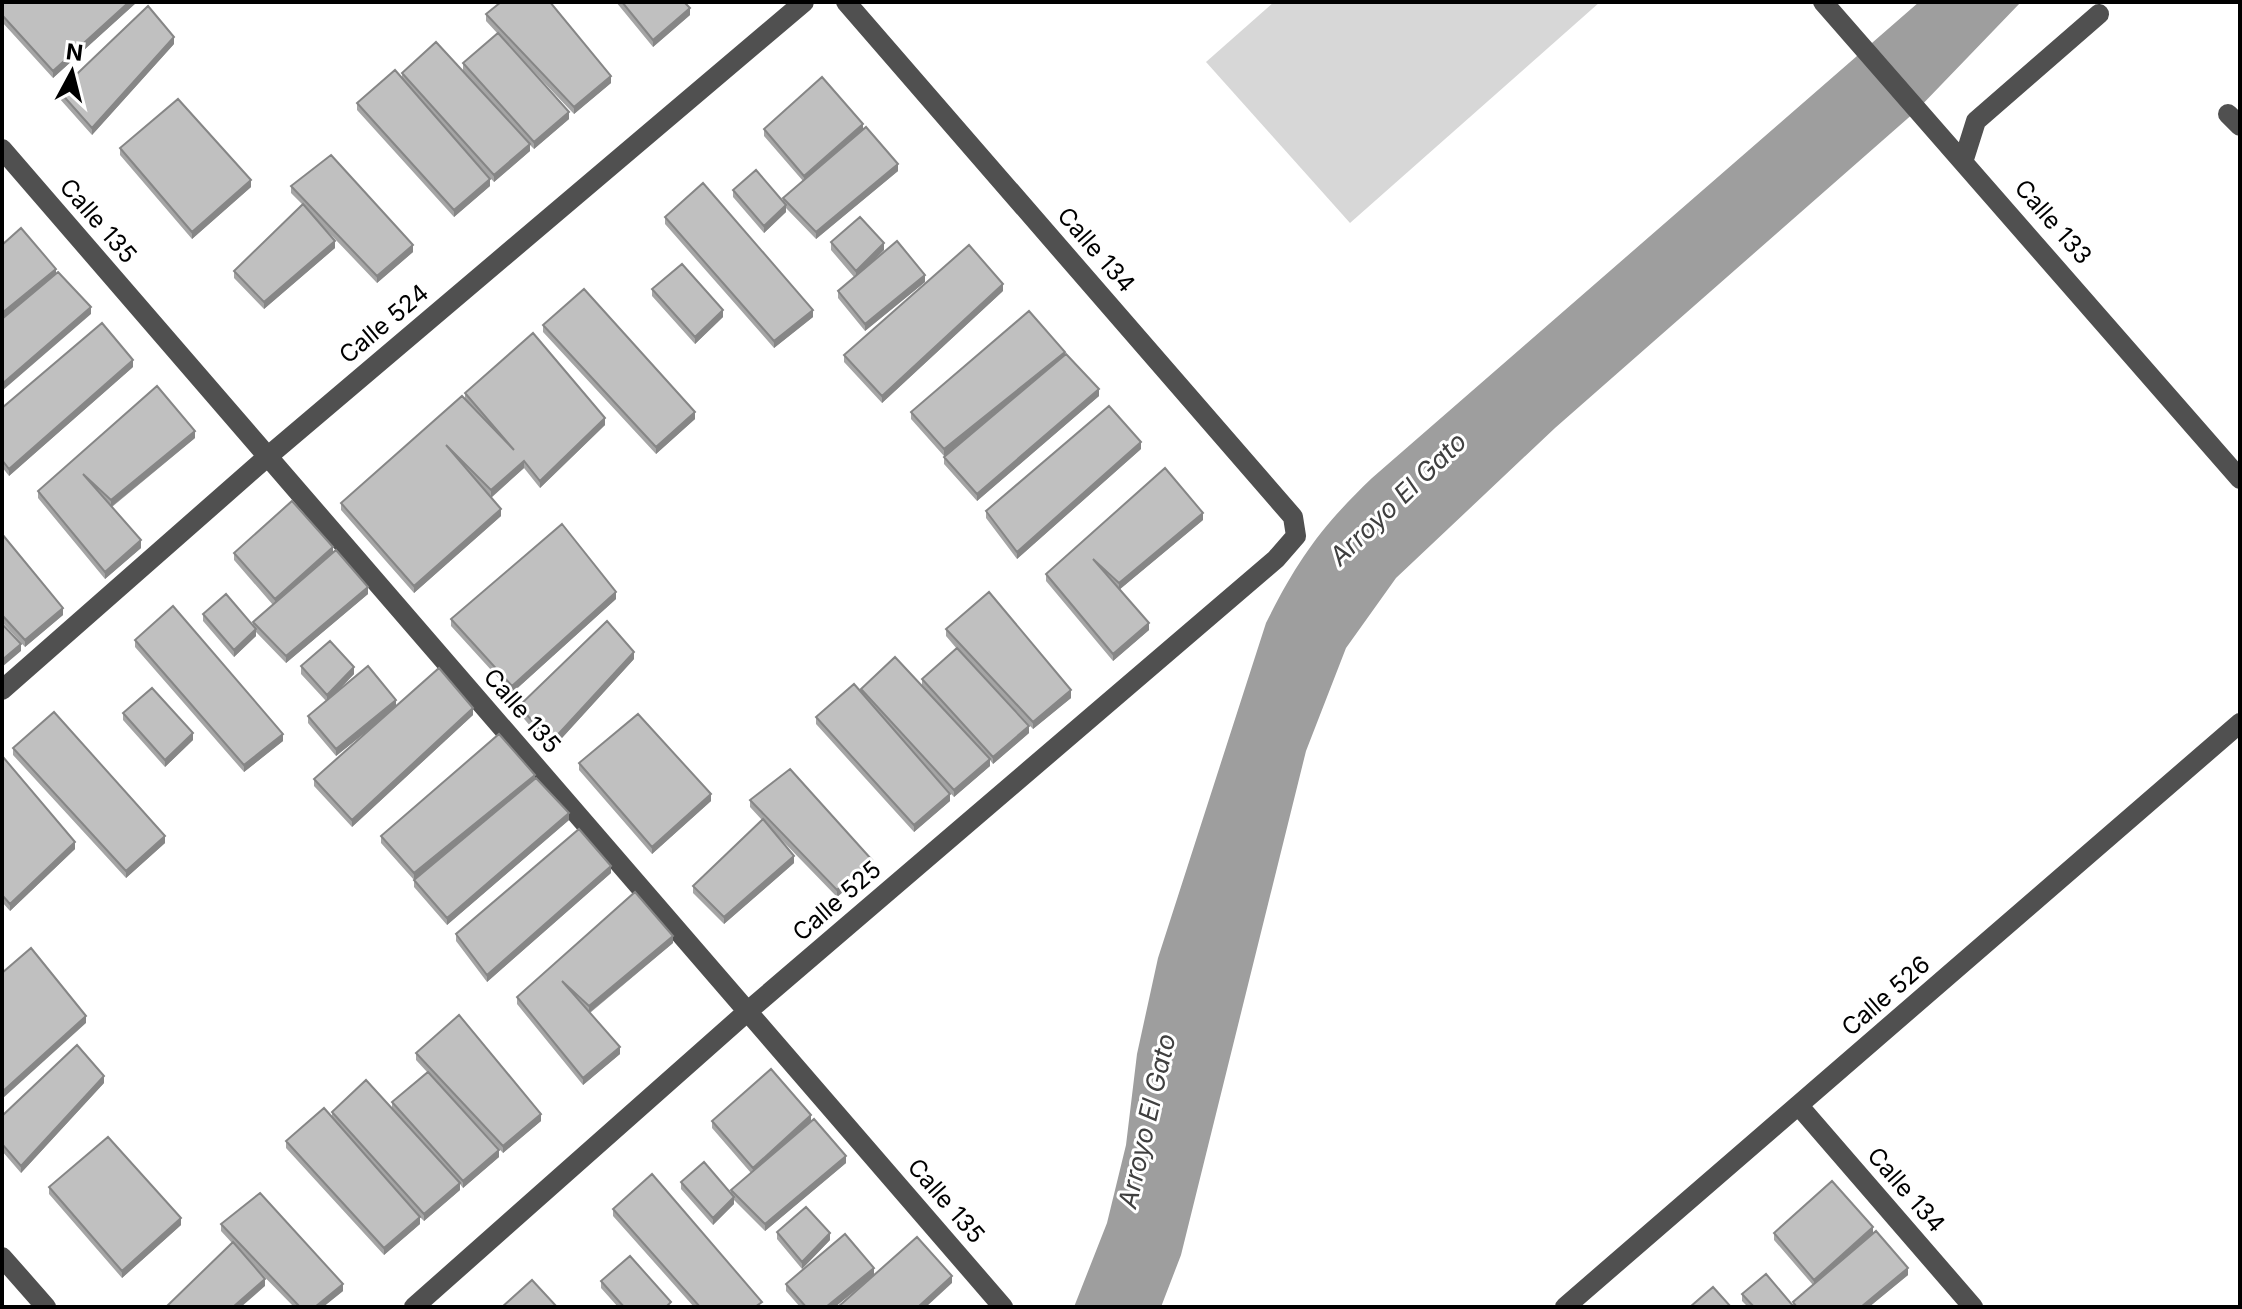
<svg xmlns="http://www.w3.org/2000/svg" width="2242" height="1309" font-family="Inter,sans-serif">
	<rect width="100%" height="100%" fill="#fff"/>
	<path fill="#d7d7d7" d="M1274,2H1600L1350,223L1206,62Z"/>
	<path fill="#9e9e9e" d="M1919,2H2021L1915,112L1555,428L1396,578L1346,648L1306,751L1181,1255L1161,1307H1074L1107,1223L1126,1145L1137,1054L1158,958L1266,623C1298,559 1321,527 1372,478Z"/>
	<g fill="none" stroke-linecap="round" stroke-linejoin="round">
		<path stroke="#505050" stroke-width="20" d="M1823,2L2240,479
			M2228,114L2240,126
			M2,149L1003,1307
			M1964,159L1976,121L2099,14
			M2,690L266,458L804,2
			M1799,1106L1973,1307
			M2,1257L46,1307
			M414,1307L748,1011L1276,559L1296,536L1293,517L846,2
			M1565,1307L2240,723"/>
	</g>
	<path fill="#a5a5a5" d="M2,2H137L53,78L2,22Z
		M616,2H684L690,15L653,47Z
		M486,14L611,83L574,114L511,48L569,119L534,149L530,145V151L494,182L467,153L490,186L454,217L357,110V103L402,78V73L463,70V63L498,34L486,21Z
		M174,44L92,135L59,98V91Z
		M764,129L863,130L898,171L816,239L786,208V212L764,233L733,197V190L783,202V198L803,181L764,136Z
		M120,148L251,187L192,239L120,155Z
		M291,186L413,252L377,283L314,217L335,248L264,309L234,278V271L303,205L291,193Z
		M665,217L813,317L774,348L665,224Z
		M831,242L884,250L875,259L925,282L865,331L838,298V291L854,277L831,250Z
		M652,289L723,317L695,344L652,296Z
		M1003,291L882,403L844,362V355Z
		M543,325L695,419L656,454L543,332Z
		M1065,356L1099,396L977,501L944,464V456L911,419V412Z
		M133,367L9,476L2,467V408Z
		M465,393L605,425L540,488L524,468L491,497L501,516L414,593L341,510V503L465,399Z
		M195,438L112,507L141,548L105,579L38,498V491Z
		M1141,449L1017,559L986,518V511Z
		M1203,520L1120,589L1149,630L1113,661L1046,581V574Z
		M2,534L63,615L25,647L2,622Z
		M234,553H333L368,594L286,663L256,632V636L234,657L203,621V614L253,625V622L273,605L234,560Z
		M616,599L512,693L451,626V619Z
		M946,629L1071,698L1033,729L971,663L1029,733L993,764L990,760V766L954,797L931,772L950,801L914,832L816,724V717L861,693V689L922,686V679L957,649L946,636Z
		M135,640L283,741L244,772L135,647Z
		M634,659L551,750L519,713V706Z
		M301,666L354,674L338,691L396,706L473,715L352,827L314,786V779L382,719L336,756L308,723V716L326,701L301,674Z
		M123,713L193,740L165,767L123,720Z
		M13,748L165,843L126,878L13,755Z
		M2,758L75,849L10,911L2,902Z
		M579,763L711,801L652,854L579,770Z
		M535,779L569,820L447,925L414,887V880L381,843V836Z
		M750,800L872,867L837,897L773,831L794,863L724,924L693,893V886L762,820L750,807Z
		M611,873L487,982L456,941V934Z
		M673,943L590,1013L620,1054L583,1085L517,1004V997Z
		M416,1053L541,1121L503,1153L441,1086L499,1157L463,1188L460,1184V1190L424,1221L413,1210L420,1224L384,1255L286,1148V1141L332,1117V1112L392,1109V1102L427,1072L416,1060Z
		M104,1083L21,1173L2,1151V1116Z
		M712,1121L811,1122L846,1163L765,1231L734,1200V1204L713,1225L681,1189V1182L731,1194V1190L751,1173L712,1128Z
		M49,1187L181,1225L122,1278L49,1194Z
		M613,1209L762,1307H694L613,1216Z
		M221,1224L343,1291L323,1307H294L243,1255L265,1286L232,1243L221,1231Z
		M777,1232L830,1240L802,1269L777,1239Z
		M1774,1233H1873L1908,1275L1869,1307H1748L1742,1301V1294L1793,1306V1302L1813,1285L1774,1240Z
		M874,1275L952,1283L869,1280L835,1307H800L786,1291V1284Z
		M601,1281L671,1307H618L601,1288Z"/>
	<path fill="#868686" d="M129,2H137L53,78V71Z
		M690,8V15L653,47V40Z
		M174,37V44L92,135V128Z
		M611,76V83L574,114V107Z
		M569,112V119L534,149V142Z
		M863,124V131L804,183V176Z
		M530,144V151L494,182V175Z
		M898,164V171L816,239V232Z
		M490,179V186L454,217V210Z
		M251,180V187L192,239V232Z
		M786,205V212L764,233V226Z
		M335,241V248L264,309V302Z
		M884,243V250L856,278V271Z
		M413,245V252L377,283V276Z
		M56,269V276L2,320V313Z
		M925,275V282L865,331V324Z
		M1003,284V291L882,403V396Z
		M91,307V314L2,391V384Z
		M723,310V317L695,344V337Z
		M813,310V317L774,348V341Z
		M1065,352V359L944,456V449Z
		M133,360V367L9,476V469Z
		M1099,389V396L977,501V494Z
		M695,412V419L656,454V447Z
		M605,418V425L540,488V481Z
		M195,431V438L111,507V500Z
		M1141,442V449L1017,559V552Z
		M524,461V468L491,498V490Z
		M501,509V516L414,593V586Z
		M1203,513V520L1119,590V583Z
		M141,540V548L105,579V572Z
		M333,547V554L275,606V599Z
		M368,587V594L286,663V656Z
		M616,592V599L512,693V686Z
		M63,608V615L25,647V640Z
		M1149,623V630L1113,661V654Z
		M256,629V636L234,657V650Z
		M21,644V651L2,667V660Z
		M634,652V659L551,750V742Z
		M354,667V674L327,702V695Z
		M1071,690V698L1033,729V722Z
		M396,700V708L336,756V749Z
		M473,708V715L352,827V820Z
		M1029,726V733L993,764V757Z
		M193,733V740L165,767V760Z
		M283,734V741L244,772V765Z
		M990,759V766L954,797V790Z
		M535,775V782L414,880V873Z
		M711,794V801L652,854V847Z
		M950,794V801L914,832V825Z
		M569,813V820L447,925V918Z
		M165,836V843L126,878V871Z
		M75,842V849L10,911V904Z
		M794,856V863L724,924V917Z
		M872,860V867L837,897V890Z
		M611,866V873L487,982V975Z
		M673,936V943L589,1013V1006Z
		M86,1016V1023L2,1099V1092Z
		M620,1047V1054L583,1085V1078Z
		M104,1076V1083L21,1173V1166Z
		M541,1114V1121L503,1153V1146Z
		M811,1115V1122L753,1175V1168Z
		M499,1150V1157L463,1188V1181Z
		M846,1156V1163L765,1231V1224Z
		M460,1183V1190L424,1221V1214Z
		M734,1197V1204L713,1225V1218Z
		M420,1217V1224L384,1255V1248Z
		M181,1218V1225L122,1278V1271Z
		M1873,1227V1234L1814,1287V1280Z
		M830,1233V1240L802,1269V1262Z
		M874,1268V1275L835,1307H826Z
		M1908,1268V1275L1869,1307H1861Z
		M952,1276V1283L926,1307H918Z
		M265,1279V1286L241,1307H233Z
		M343,1284V1291L323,1307H315Z"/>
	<path fill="#c0c0c0" stroke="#868686" stroke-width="2" d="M2,2H129L53,71L2,15Z
		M501,2H550L611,76L574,107L486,14Z
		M622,2H684L690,8L653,40Z
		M148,6L174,37L92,128L59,91Z
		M498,33L569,112L534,142L463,63Z
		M436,42L530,144L494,175L402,73Z
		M395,70L490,179L454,210L357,103Z
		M822,77L863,124L804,176L764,129Z
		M178,99L251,180L192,232L120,148Z
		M866,127L898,164L816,232L783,198Z
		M331,155L413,245L377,276L291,186Z
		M756,170L786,205L764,226L733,190Z
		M703,183L813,310L774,341L665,217Z
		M303,204L335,241L264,302L234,271Z
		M860,217L884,243L856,271L831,242Z
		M21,228L56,269L2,313V245Z
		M897,241L925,275L865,324L838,291Z
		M969,245L1003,284L882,396L844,355Z
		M682,264L723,310L695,337L652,289Z
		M58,272L91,307L2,384V319Z
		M584,289L695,412L656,447L543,325Z
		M1029,311L1065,352L944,449L911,412Z
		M102,323L133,360L9,469L2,460V408Z
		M533,333L605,418L540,481L524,461L491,490L446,445L501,509L414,586L341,503L462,396L514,450L465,393Z
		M1066,354L1099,389L977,494L944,457Z
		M157,386L195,431L111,500L83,474L141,540L105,572L38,491Z
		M1109,406L1141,442L1017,552L986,511Z
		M1165,468L1203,513L1119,583L1093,559L1149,623L1113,654L1046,574Z
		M292,501L333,547L275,599L234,553Z
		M562,524L616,592L512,686L451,619Z
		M2,534L63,608L25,640L2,615Z
		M336,550L368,587L286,656L253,622Z
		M989,592L1071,690L1033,722L946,629Z
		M226,594L256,629L234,650L203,614Z
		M173,606L283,734L244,765L135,640Z
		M607,621L634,652L551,742L519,706Z
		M2,624L21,644L2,660Z
		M330,641L354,667L327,695L301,666Z
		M957,648L1029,726L993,757L922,679Z
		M895,657L990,759L954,790L861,689Z
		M368,666L396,700L336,749L308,716Z
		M439,668L473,708L352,820L314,779Z
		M854,684L950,794L914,825L816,717Z
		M152,688L193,733L165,760L123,713Z
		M54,712L165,836L126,871L13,748Z
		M638,714L711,794L652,847L579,763Z
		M499,734L535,775L414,873L381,836Z
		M3,757L75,842L10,904L2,895V758Z
		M790,769L872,860L837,890L750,800Z
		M536,778L569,813L447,918L414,880Z
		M763,819L794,856L724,917L693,886Z
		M579,829L611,866L487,975L456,934Z
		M635,892L673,936L589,1006L562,981L620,1047L583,1078L517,997Z
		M31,948L86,1016L2,1092V973Z
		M459,1015L541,1114L503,1146L416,1053Z
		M77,1045L104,1076L21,1166L2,1144V1116Z
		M771,1069L811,1115L753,1168L712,1121Z
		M428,1072L499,1150L463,1181L392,1102Z
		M366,1080L460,1183L424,1214L332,1112Z
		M324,1108L420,1217L384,1248L286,1141Z
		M814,1119L846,1156L765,1224L731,1190Z
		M108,1137L181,1218L122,1271L49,1187Z
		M704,1162L734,1197L713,1218L681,1182Z
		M652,1174L762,1302L755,1307H700L613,1209Z
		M1832,1181L1873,1227L1814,1280L1774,1233Z
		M260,1193L343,1284L315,1307H300L221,1224Z
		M806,1207L830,1233L802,1262L777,1232Z
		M1876,1231L1908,1268L1861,1307H1797L1793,1302Z
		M845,1234L874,1268L826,1307H806L786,1284Z
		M917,1237L952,1276L918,1307H838Z
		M233,1242L265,1279L233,1307H166Z
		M630,1256L671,1302L666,1307H624L601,1281Z
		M1766,1274L1794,1307H1754L1742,1294Z
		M532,1280L557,1307H502Z
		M1713,1287L1731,1307H1690Z"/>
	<g text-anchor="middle" stroke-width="6" stroke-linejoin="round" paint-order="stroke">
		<g font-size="24" fill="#000" stroke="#fff">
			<text transform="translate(98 221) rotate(49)" y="8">Calle 135</text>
			<text transform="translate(2053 222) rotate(49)" y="8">Calle 133</text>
			<text transform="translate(1096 250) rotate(49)" y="8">Calle 134</text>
			<text transform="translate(384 324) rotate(-40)" y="8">Calle 524</text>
			<text transform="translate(522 711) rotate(49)" y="8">Calle 135</text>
			<text transform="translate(837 901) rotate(-41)" y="8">Calle 525</text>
			<text transform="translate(1886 996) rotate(-41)" y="8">Calle 526</text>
			<text transform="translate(1906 1190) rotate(49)" y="8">Calle 134</text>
			<text transform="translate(946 1201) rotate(49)" y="8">Calle 135</text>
		</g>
		<g font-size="26" font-style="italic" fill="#3f3f3f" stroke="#fff">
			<text transform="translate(1398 499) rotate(-44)" y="9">Arroyo El Gato</text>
			<text transform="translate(1147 1121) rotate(-77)" y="9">Arroyo El Gato</text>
		</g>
	</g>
	<rect width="2242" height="1309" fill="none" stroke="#000000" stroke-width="8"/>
	<g transform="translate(72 72) rotate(7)" stroke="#ffffff" stroke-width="6" paint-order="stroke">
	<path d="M0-6L14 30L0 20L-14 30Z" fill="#000000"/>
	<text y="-12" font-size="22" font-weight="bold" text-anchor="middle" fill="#000000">N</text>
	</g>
</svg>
